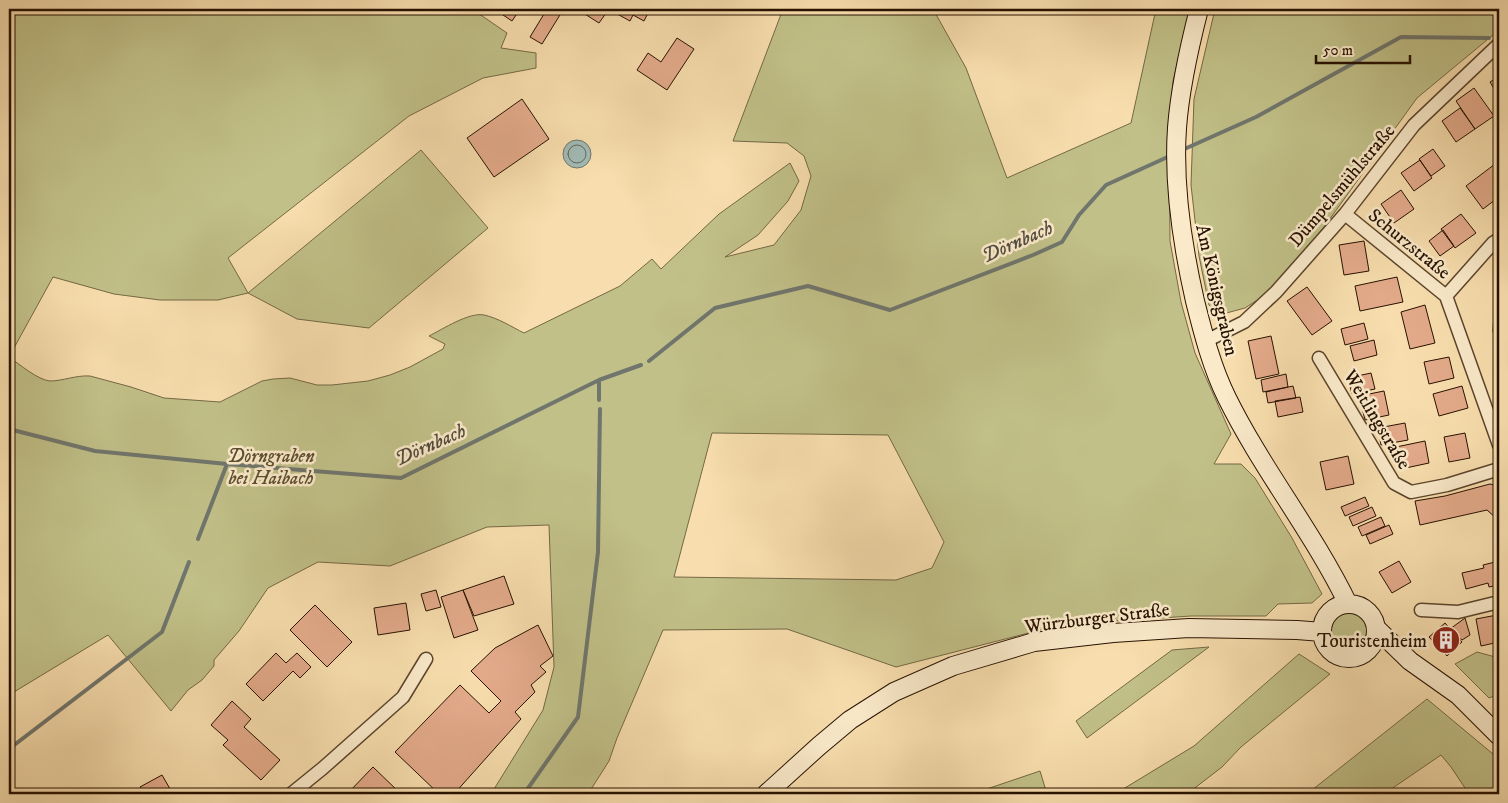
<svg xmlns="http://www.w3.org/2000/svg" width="1508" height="803" font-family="'IM FELL DW Pica',serif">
	<rect width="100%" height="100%" fill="#f8deae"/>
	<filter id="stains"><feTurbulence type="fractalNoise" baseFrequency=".004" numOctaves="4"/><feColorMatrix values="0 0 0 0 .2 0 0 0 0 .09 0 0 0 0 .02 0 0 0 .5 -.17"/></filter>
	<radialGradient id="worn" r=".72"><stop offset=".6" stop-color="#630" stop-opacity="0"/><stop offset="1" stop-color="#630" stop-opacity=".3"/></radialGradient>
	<path fill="#c1c088" stroke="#746844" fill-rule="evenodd" d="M9,9H472L507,33L501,48L536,53V68L483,78L409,116L228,258L248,293L421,150L488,228L369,328L297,319L248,293L218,300H160L114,294L53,277L9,357C19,364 38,380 50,381C63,381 76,375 90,376L131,387L164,398L220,402L262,381L273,379L290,378L317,385H332L368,381L390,375L410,367L443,349L445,344L429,336C443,329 469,312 484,315C498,318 512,327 524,333L620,286L652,259L661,269L719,214L790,163L799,181L788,201L758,235L725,257L774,245L801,210L811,176L804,156L787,143L733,141L783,9H933L966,68L1007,178L1131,123L1156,9H1190L1173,81L1169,127L1170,241L1181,302L1195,353L1231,434L1214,464H1241L1255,478L1292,538L1322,594L1312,603L1278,604L1266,616H1191L1101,622L1052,627L896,667L787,629L663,630L617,738L609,761L588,794H491L543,710L554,667L549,525L487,527L390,566L318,562L268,588L239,631L214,660V666L202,680L188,690L171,711L108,635L9,695ZM712,433L888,435L944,542L932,568L896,580L674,577Z
		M1215,9H1499V30L1417,98L1324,227L1271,291L1245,308L1219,315L1209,305L1199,256L1191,185L1194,99Z
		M1331 631a19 19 0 1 1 38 0a19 19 0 1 1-38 0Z
		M1209,647L1087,738L1076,721L1172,650Z
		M1477,652L1499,658V694L1489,698L1455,664Z
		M1299,654L1330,674L1241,747L1222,767L1187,794H1115L1194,746Z
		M1427,699L1499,759V794H1469L1451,767L1441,755L1384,794H1307Z
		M1040,771L1047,794H972Z"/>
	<path fill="#a1bab5" stroke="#70766d" d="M563 154a14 14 0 1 1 28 0a14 14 0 1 1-28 0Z"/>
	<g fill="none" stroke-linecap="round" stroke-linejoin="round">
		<path stroke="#64665a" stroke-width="1" d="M568 154a9 9 0 1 1 18 0a9 9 0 1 1-18 0Z"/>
		<path stroke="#70766d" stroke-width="4" d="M1180,151L1256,117L1401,37L1489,38
			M649,361L715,308L808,286L890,310L1033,255L1062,242L1079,215L1106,185L1172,155
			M599,380V400
			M9,429L95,451L227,464L401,478L599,380L641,365
			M198,539L227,464
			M9,749L162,632L189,562
			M524,794L578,717L598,552L600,409"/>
	</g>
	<path fill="#e4ab8b" stroke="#271100" d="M494,9H520L512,21Z
		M547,9H560L563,10L542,44L530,37Z
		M577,9H609L599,23Z
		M611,9H650L644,21L633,15L630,21L610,10Z
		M677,38L694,49L667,90L637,70L648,53L661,62Z
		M1499,76V97L1490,82Z
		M1474,88L1494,116L1475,129L1456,101Z
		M522,99L549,139L494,177L467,138Z
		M1460,108L1475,129L1456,142L1442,121Z
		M1433,149L1445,166L1431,176L1419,159Z
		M1420,160L1432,178L1414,191L1401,173Z
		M1499,161V197L1483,209L1466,186Z
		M1401,190L1414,209L1394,223L1381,204Z
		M1461,214L1476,233L1455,248L1441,229Z
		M1443,230L1454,246L1440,256L1429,241Z
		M1364,241L1369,271L1344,275L1339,245Z
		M1397,277L1403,302L1360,311L1355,286Z
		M1307,287L1332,321L1312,335L1287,301Z
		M1495,291H1499V333L1493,332Z
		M1425,305L1435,343L1410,349L1401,312Z
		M1364,323L1368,339L1345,345L1341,329Z
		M1271,336L1279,374L1256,379L1248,341Z
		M1374,340L1377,355L1354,361L1350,346Z
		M1449,357L1454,378L1429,384L1424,362Z
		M1371,373L1375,389L1352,394L1348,378Z
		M1286,374L1288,387L1263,392L1261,380Z
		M1293,386L1296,398L1268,403L1266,392Z
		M1462,386L1468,408L1439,416L1433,394Z
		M1384,391L1389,415L1365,420L1359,396Z
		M1300,397L1303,412L1278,417L1275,401Z
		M1405,423L1408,440L1381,445L1378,428Z
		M1465,433L1470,458L1449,462L1444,437Z
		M1425,441L1429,463L1401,469L1396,447Z
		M1348,456L1354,484L1326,490L1320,462Z
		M1490,484L1499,486V514L1496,518L1487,510L1420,525L1415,501L1445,496Z
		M1365,497L1369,506L1345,516L1341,507Z
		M1372,507L1376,516L1353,526L1349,517Z
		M1381,517L1385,526L1362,536L1358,527Z
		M1389,525L1393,534L1370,544L1366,535Z
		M1399,561L1411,582L1392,593L1379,572Z
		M1499,561V585L1489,587L1488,583L1466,589L1462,573L1484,568L1483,565Z
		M504,576L514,604L474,616L463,590Z
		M436,590L441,607L426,611L421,594Z
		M463,590L478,630L454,638L441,597Z
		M406,603L410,630L378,635L374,608Z
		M315,605L352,642L327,667L290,630Z
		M1497,615L1499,628V642L1481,646L1476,619Z
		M1465,618L1470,635L1462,640L1450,629Z
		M1445,623L1462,642L1447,656L1429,637Z
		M538,625L553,656L540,666L546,672L531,685L535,692L515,712L521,719L454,794H439L395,752L460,685L489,713L501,701L471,671L495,648Z
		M276,653L286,663L297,653L311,667L300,678L293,671L263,701L246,684Z
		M232,701L251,719L244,727L280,760L261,780L223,745L228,740L211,725Z
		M373,767L401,794H347Z
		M162,775L173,794H144L140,787Z"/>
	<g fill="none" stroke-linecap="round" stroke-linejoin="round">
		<defs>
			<path id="street" d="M1345,214L1446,296L1499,445
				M1446,296L1493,243L1499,239
				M1206,341L1244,322L1276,292L1345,214L1414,125L1499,44
				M1319,358L1394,483L1411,492L1447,485L1499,469
				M1421,610L1458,612L1499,602
				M291,794L323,768L403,697L426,659"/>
			<path id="secondary" d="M1199,9C1189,48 1180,87 1177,128C1173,186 1182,244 1195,301C1203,333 1212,368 1227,398C1262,469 1313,532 1348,604
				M1322 631a27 27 0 1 1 54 0a27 27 0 1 1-54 0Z
				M1376,628L1410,661L1458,695L1499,736
				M766,794L819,746L850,720L894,692L953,666L1034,642L1113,633L1189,628L1297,630L1322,632"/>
		</defs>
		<use href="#street" stroke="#5b442c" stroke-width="15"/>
		<use href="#secondary" stroke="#271100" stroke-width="20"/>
		<use href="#street" stroke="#faeaca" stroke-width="12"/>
		<use href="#secondary" stroke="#faeaca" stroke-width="18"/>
	</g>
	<defs>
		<symbol id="building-disc" viewBox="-11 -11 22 22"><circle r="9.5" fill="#8f2418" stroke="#faeaca"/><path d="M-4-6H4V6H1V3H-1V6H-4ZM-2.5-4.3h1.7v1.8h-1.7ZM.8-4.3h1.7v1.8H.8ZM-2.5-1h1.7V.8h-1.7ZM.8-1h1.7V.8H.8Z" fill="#fff"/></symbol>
	</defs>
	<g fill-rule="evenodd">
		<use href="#building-disc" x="1430" y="624" width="32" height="32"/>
	</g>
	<g text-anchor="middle" stroke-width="5" stroke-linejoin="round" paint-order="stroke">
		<g font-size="19" fill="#271100" stroke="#faeaca">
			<text transform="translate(1341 185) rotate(-50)" y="7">Dümpelsmühlstraße</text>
			<text transform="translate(1410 243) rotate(39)" y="7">Schurzstraße</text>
			<text transform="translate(1218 290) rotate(77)" y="7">Am Königsgraben</text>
			<text transform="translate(1378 419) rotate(59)" y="7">Weitlingstraße</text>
			<text transform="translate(1097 617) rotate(-7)" y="7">Würzburger Straße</text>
		</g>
		<g font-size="19" font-style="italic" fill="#5d4e30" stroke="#faeaca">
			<text x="271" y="462">Dörngraben<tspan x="271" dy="22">bei Haibach</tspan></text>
		</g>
		<g font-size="19" fill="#271100" stroke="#faeaca" text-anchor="end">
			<text x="1427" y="647">Touristenheim</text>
		</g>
		<g font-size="20" font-style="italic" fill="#524c3f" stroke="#faeaca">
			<text transform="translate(1017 241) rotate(-24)" y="7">Dörnbach</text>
			<text transform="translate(430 444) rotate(-24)" y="7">Dörnbach</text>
		</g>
	</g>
	<rect width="1508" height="803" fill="none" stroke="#f8deae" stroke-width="30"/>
	<rect x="10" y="10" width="1488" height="783" fill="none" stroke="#271100" stroke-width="2.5"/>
	<rect x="15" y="15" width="1478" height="773" fill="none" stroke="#271100"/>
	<path d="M1316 55v8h94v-8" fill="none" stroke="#271100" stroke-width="2.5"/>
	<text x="1323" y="55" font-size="15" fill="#271100" stroke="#faeaca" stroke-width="4" paint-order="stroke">50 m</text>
	<rect width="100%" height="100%" filter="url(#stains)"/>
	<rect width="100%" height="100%" fill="url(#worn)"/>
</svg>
